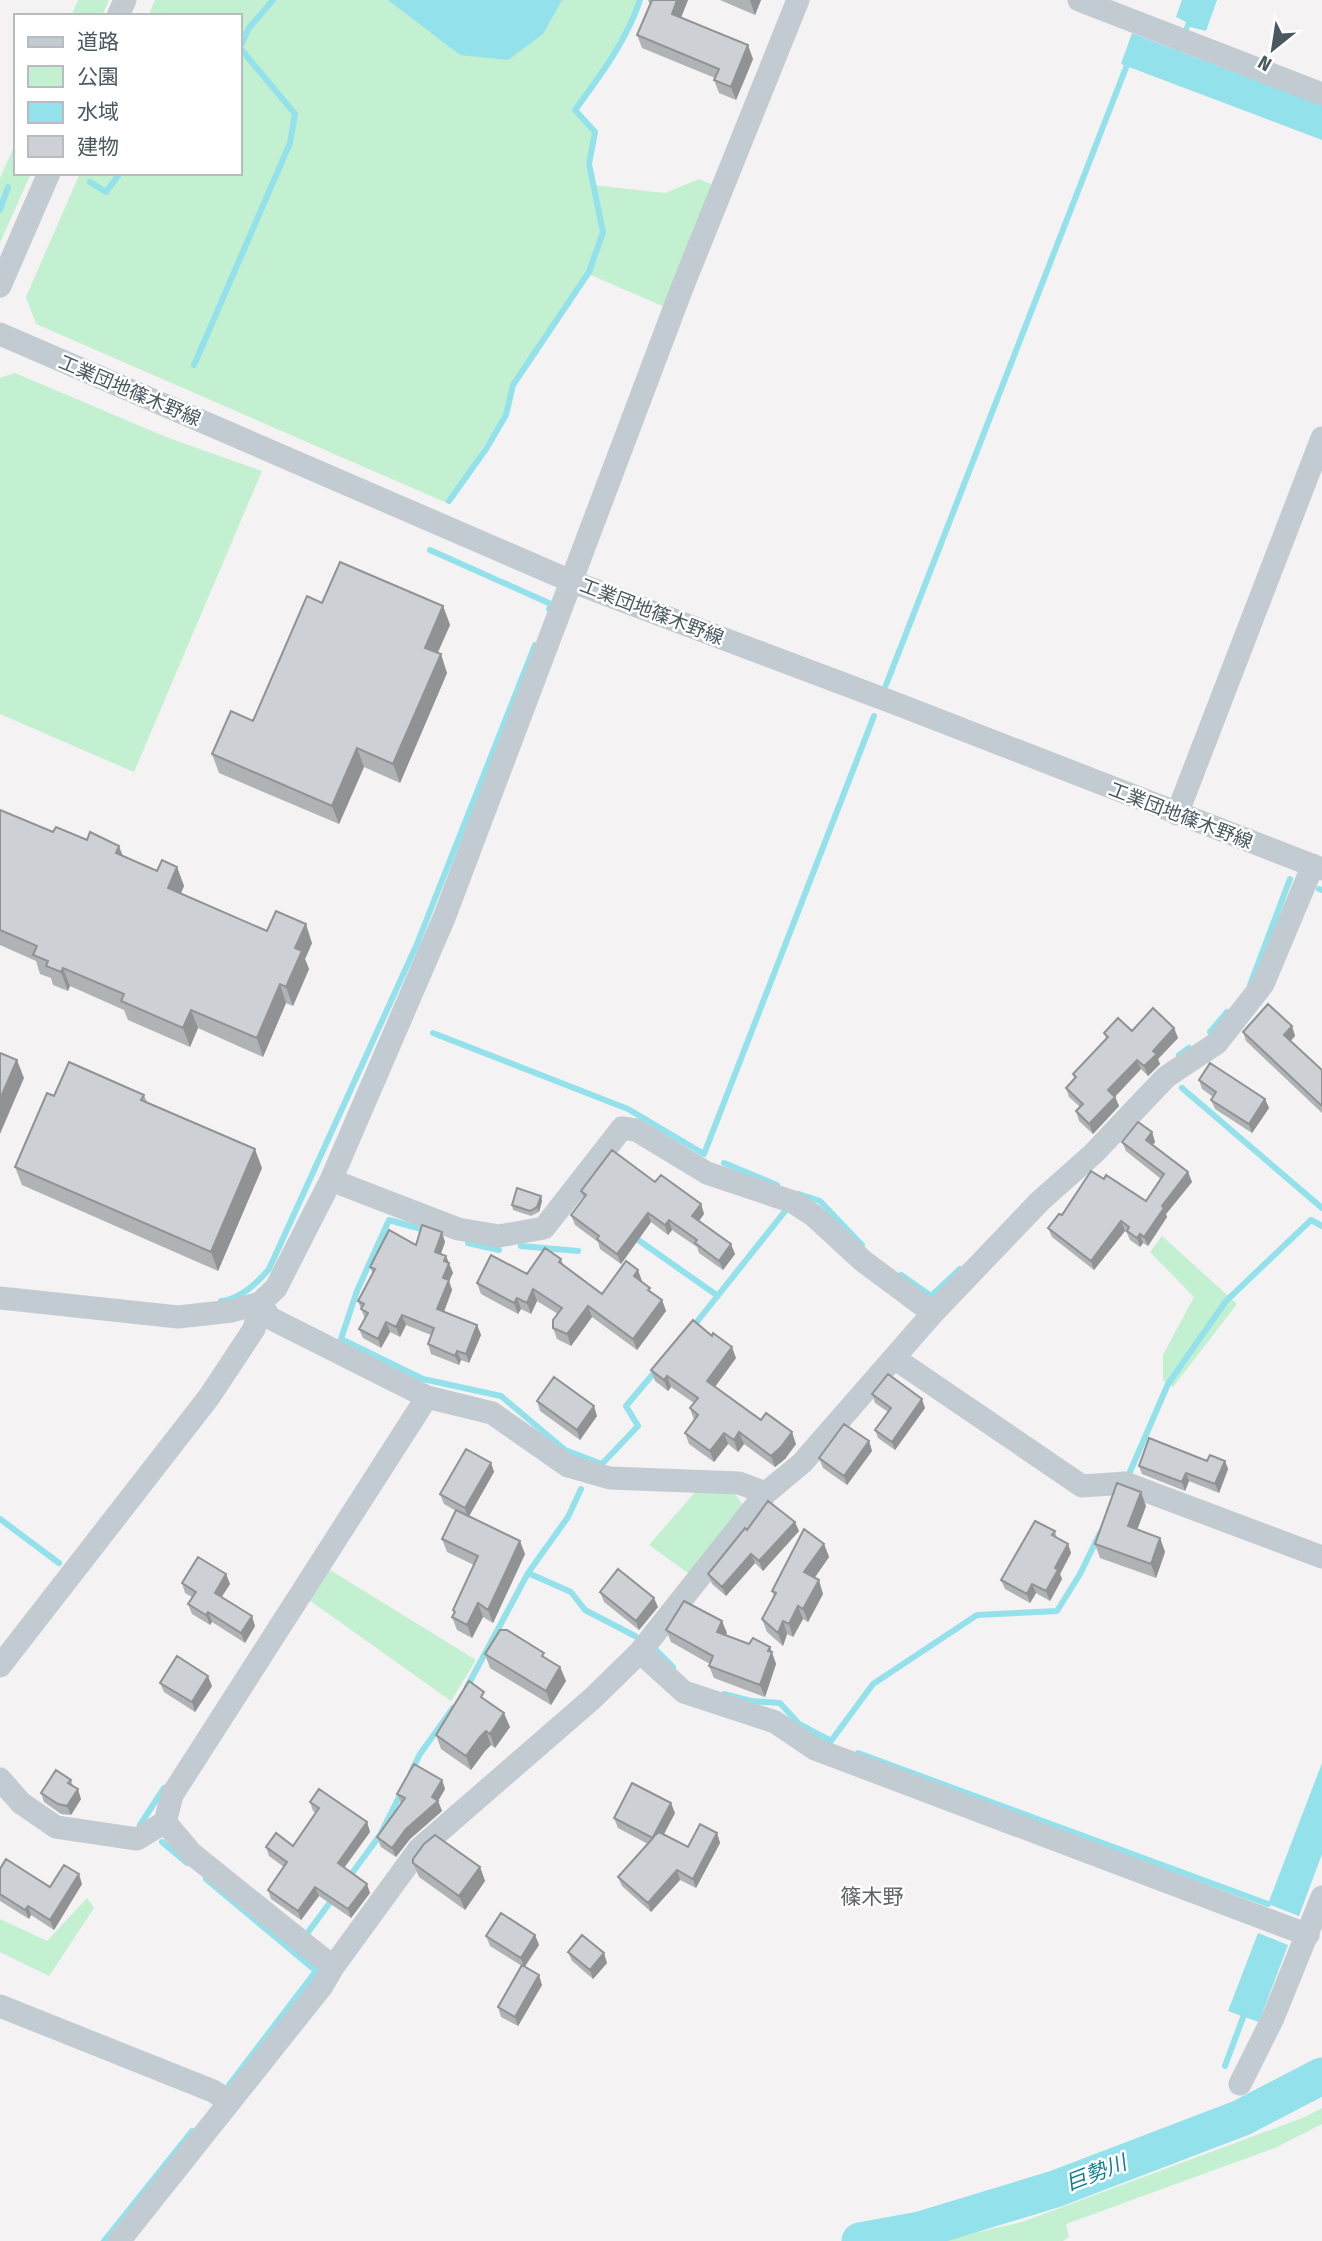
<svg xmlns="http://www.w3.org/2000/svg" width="1322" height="2241" font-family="'Fira Sans Condensed','Noto Sans JP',sans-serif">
	<rect width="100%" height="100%" fill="#f4f2f3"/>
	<path fill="#c3f0d0" d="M78,0H109L102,16H71Z
		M155,0H638C624,41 598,77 572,111L593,133L586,165L592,185L665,193L699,179L713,185L667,308L586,273L511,384L504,414L447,503L36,324L26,297L80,173H240V16H148Z
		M16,142V173H31L0,243V178Z
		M15,373L166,437L262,471L134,772L0,714V378Z
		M1162,1236L1237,1304L1173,1387L1163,1381V1355L1194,1297L1150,1252Z
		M696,1491L734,1492L747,1512L695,1578L649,1545Z
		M330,1570L476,1660L451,1701L309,1600Z
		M87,1898L94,1908L49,1976L0,1952V1919L47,1941Z
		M1322,2108V2124L1275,2148L1066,2224L1069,2237L1063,2241H938L1022,2222L1305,2117Z"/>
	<path fill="#92e1eb" d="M388,0H562L543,34L508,60L460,55Z
		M1182,0H1217L1206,31L1190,27L1181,52L1322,105V140L1121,64L1132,33L1176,50L1186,22L1176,17Z
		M1322,1763V1854L1299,1916L1268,1904Z
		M1258,1933L1288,1945L1259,2022L1228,2011Z"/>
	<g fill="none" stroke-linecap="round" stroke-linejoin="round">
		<path stroke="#92e1eb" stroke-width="6" d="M240,47L249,28L273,0
			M90,182L106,192L120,173
			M0,210L8,187
			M194,365L290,143L295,114L240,48
			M449,501L486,449L506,415L513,385L589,272L603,232L589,164L595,132L575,110C600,76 627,40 640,0
			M430,550L551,604L549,609
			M886,685L1127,65
			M1319,889L1322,890
			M1250,985L1290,879
			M1210,1032L1227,1012
			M433,1033L628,1109L704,1154L874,716
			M1179,1055L1189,1048
			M1182,1088L1322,1208
			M724,1163L777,1185
			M799,1194L820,1201L862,1245
			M428,1231L389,1220L357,1291L341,1339L423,1379L501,1396L565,1450L602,1464L638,1426L626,1406L658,1368
			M634,1237L718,1296
			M468,1243L499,1250
			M521,1246L578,1251
			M901,1275L931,1296L960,1269
			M221,1301C241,1299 257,1283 269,1269L417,944L535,645
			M692,1328L790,1205
			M1129,1474L1168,1384L1226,1301L1311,1220L1322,1226
			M0,1519L59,1563
			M528,1573L571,1592L585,1610L635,1636
			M656,1650L673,1667
			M467,1687L528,1573L568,1517L581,1489
			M724,1694L751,1701L780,1703L799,1724L831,1741L873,1684L977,1615L1057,1611L1080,1574L1100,1533
			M858,1753L1268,1904
			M411,1772L420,1754L453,1708
			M140,1825L164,1788
			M162,1842L187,1863
			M206,1879L316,1971L229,2085
			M347,1880L380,1835L402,1791
			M306,1935L334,1897
			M1225,2066L1245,2012
			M104,2241L192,2131"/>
		<path stroke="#92e1eb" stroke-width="37" d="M860,2241L920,2230L1055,2189L1241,2118L1322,2076"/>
		<path stroke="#c1cbd1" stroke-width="23" d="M1079,0L1322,94
			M118,16L125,0
			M0,286L49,173
			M0,334L573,582L897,704L1322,869
			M1177,814L1322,438
			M331,1180L458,1229L499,1236L544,1228L622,1128L636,1130L707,1173L793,1202L813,1215L863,1261L933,1313
			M0,1298L178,1317L232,1311L260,1303L276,1288L331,1180L444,918L682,288L798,0
			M260,1303L270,1318L427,1397L492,1413L568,1466L610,1478L739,1483L766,1493L802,1463L933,1313L1040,1201L1093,1154L1166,1077L1217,1043L1263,984L1313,865
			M894,1358L1082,1486L1125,1483L1322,1557
			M640,1652L684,1692L775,1722L815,1749L1308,1935
			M0,1666L209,1397L254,1329L260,1303
			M0,1779L21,1803L56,1827L137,1839L165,1822
			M333,1967L191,1853L165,1822L172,1795L427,1397
			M0,2006L213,2091L230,2102
			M1240,2084L1273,2018L1322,1897
			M119,2241L322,1986L333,1967L419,1849L593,1698L640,1652L766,1493"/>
	</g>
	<path fill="#b0b3b6" d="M648,0H688L681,18L753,59L736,100L719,93L714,80L715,78L642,48L637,35L650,5Z
		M720,0H761L755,15Z
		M322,603L443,606L450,625L437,653L447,673L400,783L364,767L339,824L219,773L212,754L253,721Z
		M0,810L53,832L123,856L157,871L177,867L184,886L181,893L267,931L312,943L305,959L309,969L293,1006L286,1003L263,1057L198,1028L190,1047L128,1020L124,1010L70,986L68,991L53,985L51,978L40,974L36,961L0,945Z
		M1292,1026L1295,1036L1291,1041L1322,1070V1113L1246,1041L1243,1032Z
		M1174,1028L1178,1038L1158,1059L1160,1064L1148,1076L1141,1069L1115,1096L1119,1106L1093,1134L1079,1121L1076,1111L1080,1107L1069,1097L1066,1088L1074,1078L1073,1074L1106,1039L1104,1033Z
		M1199,1080L1265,1099L1269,1108L1252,1133L1215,1109L1211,1100L1213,1097L1202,1089Z
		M144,1095L147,1102L262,1168L218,1271L22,1185L15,1167L54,1096Z
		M1152,1132L1155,1142L1153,1145L1188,1172L1192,1182L1166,1214L1167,1217L1148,1246L1143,1243L1140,1247L1130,1240L1127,1233L1125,1231L1094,1270L1052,1237L1048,1228L1104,1179L1146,1201L1161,1179L1126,1151L1122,1142Z
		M655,1182L701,1204L704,1214L699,1221L735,1254L723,1270L699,1253L697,1247L672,1230L668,1235L651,1222L621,1264L600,1249L598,1242L575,1225L571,1215L584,1199L581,1191Z
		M542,1201L539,1212L531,1216L513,1210L512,1205Z
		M445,1242L441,1254L446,1256L453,1273L449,1281L452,1290L444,1312L477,1325L481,1335L469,1363L461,1360L459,1365L431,1354L428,1344L431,1335L406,1325L400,1337L390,1332L381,1348L363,1338L359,1329L365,1319L358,1301L373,1274L370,1267L416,1245Z
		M561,1259L564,1266L602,1294L642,1281L652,1293L662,1300L666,1311L637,1350L592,1317L571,1346L557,1339L553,1328L558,1314L537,1301L531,1314L521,1309L518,1314L481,1294L477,1283L527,1274Z
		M736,1358L715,1387L796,1444L785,1459L775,1467L744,1444L738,1452L728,1444L714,1462L689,1444L685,1433L694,1420L690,1408L694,1403L671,1387L668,1391L655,1381L651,1370Z
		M872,1394L925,1408L895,1450L878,1438L875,1430L888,1412L875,1403Z
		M537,1401L597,1416L580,1440L540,1411Z
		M869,1441L872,1451L847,1485L823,1468L819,1458Z
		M1207,1461H1225L1228,1469L1219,1493L1189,1481L1185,1491L1142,1474L1139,1466Z
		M491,1463L494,1472L469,1516L525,1554L493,1623L483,1617L472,1638L457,1630L452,1617L454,1614L453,1610L474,1565L447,1552L442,1539L456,1511L444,1504L440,1494Z
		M1146,1506L1137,1530L1160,1538L1165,1552L1156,1578L1100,1558L1095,1544Z
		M747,1530L799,1531L763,1571L755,1563L726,1596L712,1584L708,1574Z
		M1055,1531L1057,1538L1068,1544L1071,1553L1060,1574L1062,1579L1050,1601L1036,1593L1030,1603L1005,1589L1001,1580Z
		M824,1544L829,1557L814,1578L823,1594L808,1622L803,1619L793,1637L787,1634L783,1646L767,1632L762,1619L774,1596L772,1591Z
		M226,1574L230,1584L221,1597L255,1626L245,1643L212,1622L210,1625L192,1614L188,1604L192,1597L185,1593L182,1583Z
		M600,1592L658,1607L639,1630L604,1602Z
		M666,1630L727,1633L726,1635L749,1644L770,1647L776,1664L765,1697L714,1678L709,1666L710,1664L671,1642Z
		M485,1654L546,1658L560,1667L566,1681L551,1705L490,1668Z
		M160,1683L212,1686L195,1712L164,1692Z
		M488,1701L510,1727L495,1748L491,1745L485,1751L471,1770L441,1749L436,1735Z
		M71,1780L73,1786L81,1799L71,1815L61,1814L44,1802L41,1793Z
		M442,1780L445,1789L438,1801L442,1811L410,1839L396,1857L381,1847L377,1837L401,1803L397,1794Z
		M310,1802L367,1822L370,1832L344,1868L370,1893L351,1918L319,1896L301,1920L271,1899L268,1890L284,1867L269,1856L266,1847L293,1846L316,1813L313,1811Z
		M675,1813L664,1834L688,1847L717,1833L720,1843L696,1888L680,1880L651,1912L622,1886L618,1877L648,1844L618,1828L614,1818Z
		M413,1863L480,1867L485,1881L465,1910L419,1877Z
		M0,1869L50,1887L82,1884L54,1930L31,1915L29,1919L0,1901Z
		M535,1935L539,1945L525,1967L542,1985L518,2026L501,2017L498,2007L522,1966L490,1946L486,1936Z
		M568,1952L607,1963L593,1979L572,1961Z"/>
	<path fill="#909294" d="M677,0H688L677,27L672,14Z
		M750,0H761L755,15Z
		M748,45L753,59L736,100L731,87Z
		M443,606L450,625L432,666L425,648Z
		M441,654L447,673L400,783L393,764Z
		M357,748L364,767L339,824L332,806Z
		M119,846L126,864L116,853Z
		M177,867L184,886L175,907L168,888Z
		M306,924L312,943L305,959L309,969L293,1006L286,987L295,948Z
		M63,968L70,986L68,991L61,972Z
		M280,984L286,1003L263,1057L257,1038Z
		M191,1010L198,1028L190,1047L183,1028Z
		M1292,1026L1295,1036L1287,1044L1284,1035Z
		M1174,1028L1178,1038L1158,1059L1160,1064L1148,1076L1144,1066L1153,1051Z
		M17,1060L24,1078L0,1134V1099Z
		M1137,1060L1141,1069L1112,1100L1108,1090Z
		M1115,1097L1119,1106L1093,1134L1089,1124Z
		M1265,1099L1269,1108L1252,1133L1249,1124Z
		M1152,1132L1155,1142L1149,1149L1146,1140Z
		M255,1149L262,1168L218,1271L211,1252Z
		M1188,1172L1192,1182L1166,1214L1167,1217L1148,1246L1144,1237L1162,1206Z
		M541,1196L542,1201L539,1212L537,1207Z
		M701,1204L704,1214L696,1225L692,1216Z
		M648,1213L651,1222L621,1264L617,1254Z
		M669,1220L672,1230L668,1235L665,1225Z
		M1121,1221L1125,1231L1094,1270L1091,1261Z
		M442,1232L445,1242L438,1261L435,1252Z
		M1140,1234L1143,1243L1140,1247L1137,1238Z
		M731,1244L735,1254L723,1270L719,1261Z
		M446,1256L453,1273L449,1281L452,1290L441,1319L437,1309L443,1278L444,1261Z
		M638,1270L642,1281L638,1287L634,1276Z
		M533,1289L537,1301L531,1314L527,1303Z
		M517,1298L521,1309L518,1314L514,1303Z
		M662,1300L666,1311L637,1350L633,1339Z
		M588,1306L592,1317L571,1346L567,1334Z
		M402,1315L406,1325L400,1337L396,1327Z
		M386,1322L390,1332L381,1348L378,1339Z
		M477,1325L481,1335L469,1363L466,1354Z
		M732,1347L736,1358L711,1392L707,1381Z
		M457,1351L461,1360L459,1365L455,1356Z
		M667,1376L671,1387L668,1391L664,1380Z
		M922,1399L925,1408L895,1450L892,1442Z
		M594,1406L597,1416L580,1440L577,1430Z
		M739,1432L744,1444L738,1452L734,1440Z
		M792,1432L796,1444L785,1459L775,1467L771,1456Z
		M724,1433L728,1444L714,1462L710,1451Z
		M869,1441L872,1451L847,1485L844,1476Z
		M1225,1461L1228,1469L1219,1493L1215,1484Z
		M491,1463L494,1472L468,1518L465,1508Z
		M1186,1473L1189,1481L1185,1491L1182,1482Z
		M1141,1492L1146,1506L1133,1541L1128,1526Z
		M795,1522L799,1531L763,1571L759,1561Z
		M1160,1538L1165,1552L1156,1578L1151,1564Z
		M520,1541L525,1554L493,1623L488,1610Z
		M824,1544L829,1557L809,1586L804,1572Z
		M1068,1544L1071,1553L1060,1574L1062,1579L1050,1601L1046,1591L1055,1568Z
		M751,1554L755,1563L726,1596L722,1587Z
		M226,1574L230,1584L218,1603L215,1593Z
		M819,1580L823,1594L808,1622L803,1609Z
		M1032,1584L1036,1593L1030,1603L1027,1594Z
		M654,1598L658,1607L639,1630L636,1621Z
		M478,1603L483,1617L472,1638L467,1625Z
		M798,1606L803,1619L793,1637L789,1624Z
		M208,1612L212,1622L210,1625L206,1615Z
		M252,1616L255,1626L245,1643L241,1633Z
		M722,1621L727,1633L721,1644L717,1632Z
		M783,1621L787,1634L783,1646L778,1633Z
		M770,1647L776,1664L765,1697L760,1685L768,1651Z
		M560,1667L566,1681L551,1705L546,1691Z
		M208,1676L212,1686L195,1712L192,1702Z
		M504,1713L510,1727L495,1748L490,1734Z
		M486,1731L491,1745L485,1751L471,1770L466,1756L480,1737Z
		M442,1780L445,1789L438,1801L442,1811L410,1839L396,1857L392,1848L432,1797Z
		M78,1789L81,1799L71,1815L67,1806Z
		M671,1803L675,1813L657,1847L653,1837Z
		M367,1822L370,1832L341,1872L338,1863Z
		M717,1833L720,1843L696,1888L693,1879Z
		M480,1867L485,1881L465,1910L459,1896Z
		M677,1870L680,1880L651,1912L648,1903Z
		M79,1874L82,1884L54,1930L50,1920Z
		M367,1884L370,1893L351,1918L348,1909Z
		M315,1887L319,1896L301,1920L298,1911Z
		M28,1906L31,1915L29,1919L25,1910Z
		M535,1935L539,1945L524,1967L521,1958Z
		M604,1953L607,1963L593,1979L590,1970Z
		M539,1975L542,1985L518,2026L515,2017Z"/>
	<path fill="#cdd0d4" stroke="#909294" stroke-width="2" d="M652,0H677L672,14L748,45L731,87L714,80L719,69L637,35Z
		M340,562L443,606L425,648L441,654L393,764L357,748L332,806L212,754L231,711L253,721L307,596L322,603Z
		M0,810L53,832L56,827L87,840L90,832L119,846L116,853L157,871L162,860L177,867L168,888L267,931L276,911L306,924L295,948L302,951L286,987L280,984L257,1038L191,1010L183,1028L121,1001L124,994L63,968L61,972L46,966L48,961L33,955L37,946L0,930Z
		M1268,1004L1292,1026L1284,1035L1322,1070V1106L1243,1032Z
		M1153,1008L1174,1028L1153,1051L1157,1054L1144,1066L1137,1060L1108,1090L1115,1097L1089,1124L1076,1111L1083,1104L1066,1088L1076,1077L1073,1074L1108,1037L1104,1033L1118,1018L1132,1031Z
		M0,1053L17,1060L0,1099Z
		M69,1062L144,1095L141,1100L255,1149L211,1252L15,1167L47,1093L54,1096Z
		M1210,1063L1265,1099L1249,1124L1211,1100L1216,1092L1199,1080Z
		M1138,1122L1152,1132L1146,1140L1188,1172L1162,1206L1164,1208L1144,1237L1140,1234L1137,1238L1127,1231L1129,1227L1121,1221L1091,1261L1048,1228L1059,1214L1062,1215L1091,1171L1104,1179L1106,1175L1146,1201L1164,1174L1122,1142Z
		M612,1150L655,1182L661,1175L701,1204L692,1216L731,1244L719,1261L695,1243L697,1240L669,1220L665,1225L648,1213L617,1254L597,1239L599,1236L571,1215L586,1195L581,1191Z
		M517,1188L541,1196L537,1207L530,1211L512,1205Z
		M422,1225L442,1232L435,1252L446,1256L444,1261L449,1263L443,1278L449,1280L437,1309L477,1325L466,1354L457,1351L455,1356L428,1344L434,1328L402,1315L396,1327L386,1322L378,1339L359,1329L368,1313L361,1309L364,1304L358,1301L375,1269L370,1267L389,1230L416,1245Z
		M545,1248L561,1259L559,1262L602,1294L626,1261L638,1270L634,1276L650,1288L648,1290L662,1300L633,1339L588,1306L567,1334L553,1328V1320L562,1308L533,1289L527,1303L517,1298L514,1303L477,1283L491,1255L527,1274Z
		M693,1320L712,1336L713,1333L732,1347L707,1381L761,1420L766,1413L792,1432L781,1447L771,1456L739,1432L734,1440L724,1433L710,1451L685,1433L698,1415L690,1408L698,1398L667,1376L664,1380L651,1370Z
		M888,1374L922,1399L892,1442L875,1430L891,1408L872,1394Z
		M554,1377L594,1406L577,1430L537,1401Z
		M844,1424L869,1441L844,1476L819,1458Z
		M1149,1438L1207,1461L1210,1455L1225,1461L1215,1484L1186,1473L1182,1482L1139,1466Z
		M466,1449L491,1463L465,1508L440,1494Z
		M1117,1483L1141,1492L1128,1526L1160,1538L1151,1564L1095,1544Z
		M768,1501L795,1522L759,1561L751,1554L722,1587L708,1574L745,1528L747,1530Z
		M456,1510L520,1541L488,1610L478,1603L467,1625L452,1617L455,1612L453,1610L478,1556L442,1539Z
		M1035,1521L1055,1531L1052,1535L1068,1544L1055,1568L1058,1570L1046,1591L1032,1584L1027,1594L1001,1580Z
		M804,1529L824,1544L804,1572L819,1580L803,1609L798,1606L789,1624L783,1621L778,1633L762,1619L776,1593L772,1591Z
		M198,1557L226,1574L215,1593L252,1616L241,1633L208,1612L206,1615L188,1604L196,1592L182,1583Z
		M618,1569L654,1598L636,1621L600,1592Z
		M684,1601L722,1621L717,1632L749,1644L753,1638L770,1647L768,1651L772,1652L760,1685L709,1666L713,1656L666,1630Z
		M500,1630H507L544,1653L542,1656L560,1667L546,1691L485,1654Z
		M177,1656L208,1676L192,1702L160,1683Z
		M469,1681L484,1692L481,1697L504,1713L490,1734L486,1731L480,1737L466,1756L436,1735Z
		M414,1764L442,1780L432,1797L438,1801L406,1829L392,1848L377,1837L405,1798L397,1794Z
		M56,1770L71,1780L68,1783L78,1789L67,1806L58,1804L41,1793Z
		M632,1783L671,1803L653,1837L659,1832L688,1847L700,1824L717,1833L693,1879L677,1870L648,1903L618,1877L653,1838L614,1818Z
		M319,1789L367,1822L338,1863L367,1884L348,1909L315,1887L298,1911L268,1890L287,1862L266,1847L276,1833L293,1846L319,1808L310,1802Z
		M435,1835L480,1867L459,1896L413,1863V1859L424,1844Z
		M6,1859L50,1887L64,1865L79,1874L50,1920L28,1906L25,1910L0,1894V1869Z
		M501,1913L535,1935L521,1958L486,1936Z
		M582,1935L604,1953L590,1970L568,1952Z
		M522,1965L539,1975L515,2017L498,2007Z"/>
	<g text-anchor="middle" stroke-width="5" stroke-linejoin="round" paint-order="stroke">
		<g font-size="19" fill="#4a5860" stroke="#fff">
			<text transform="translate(130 390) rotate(23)" y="7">工業団地篠木野線</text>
			<text transform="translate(652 611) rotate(21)" y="7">工業団地篠木野線</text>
			<text transform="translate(1181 815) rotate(21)" y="7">工業団地篠木野線</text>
		</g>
		<g font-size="21" fill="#5f6367" stroke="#fff">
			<text x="872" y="1904">篠木野</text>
		</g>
		<g font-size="21" font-style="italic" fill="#0f808f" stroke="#fff">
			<text transform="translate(1096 2173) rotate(-21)" y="7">巨勢川</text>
		</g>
	</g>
	<rect x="14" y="14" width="228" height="161" fill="#ffffff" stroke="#b7bcbf" stroke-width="2"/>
	<rect x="28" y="37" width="35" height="10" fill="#c1cbd1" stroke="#b7bcbf" stroke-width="2"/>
	<text x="77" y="49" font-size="21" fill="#4a5860">道路</text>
	<rect x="28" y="66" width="35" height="21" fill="#c3f0d0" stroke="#b7bcbf" stroke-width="2"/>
	<text x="77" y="84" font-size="21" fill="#4a5860">公園</text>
	<rect x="28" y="102" width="35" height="21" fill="#92e1eb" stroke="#b7bcbf" stroke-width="2"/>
	<text x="77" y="119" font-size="21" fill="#4a5860">水域</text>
	<rect x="28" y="136" width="35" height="21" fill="#cdd0d4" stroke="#b7bcbf" stroke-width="2"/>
	<text x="77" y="154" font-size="21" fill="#4a5860">建物</text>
	<g transform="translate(1273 49) rotate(210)" stroke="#ffffff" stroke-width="5" paint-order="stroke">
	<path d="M0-5L12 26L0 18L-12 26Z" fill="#4a5860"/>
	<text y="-10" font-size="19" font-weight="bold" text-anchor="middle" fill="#4a5860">N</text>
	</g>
</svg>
